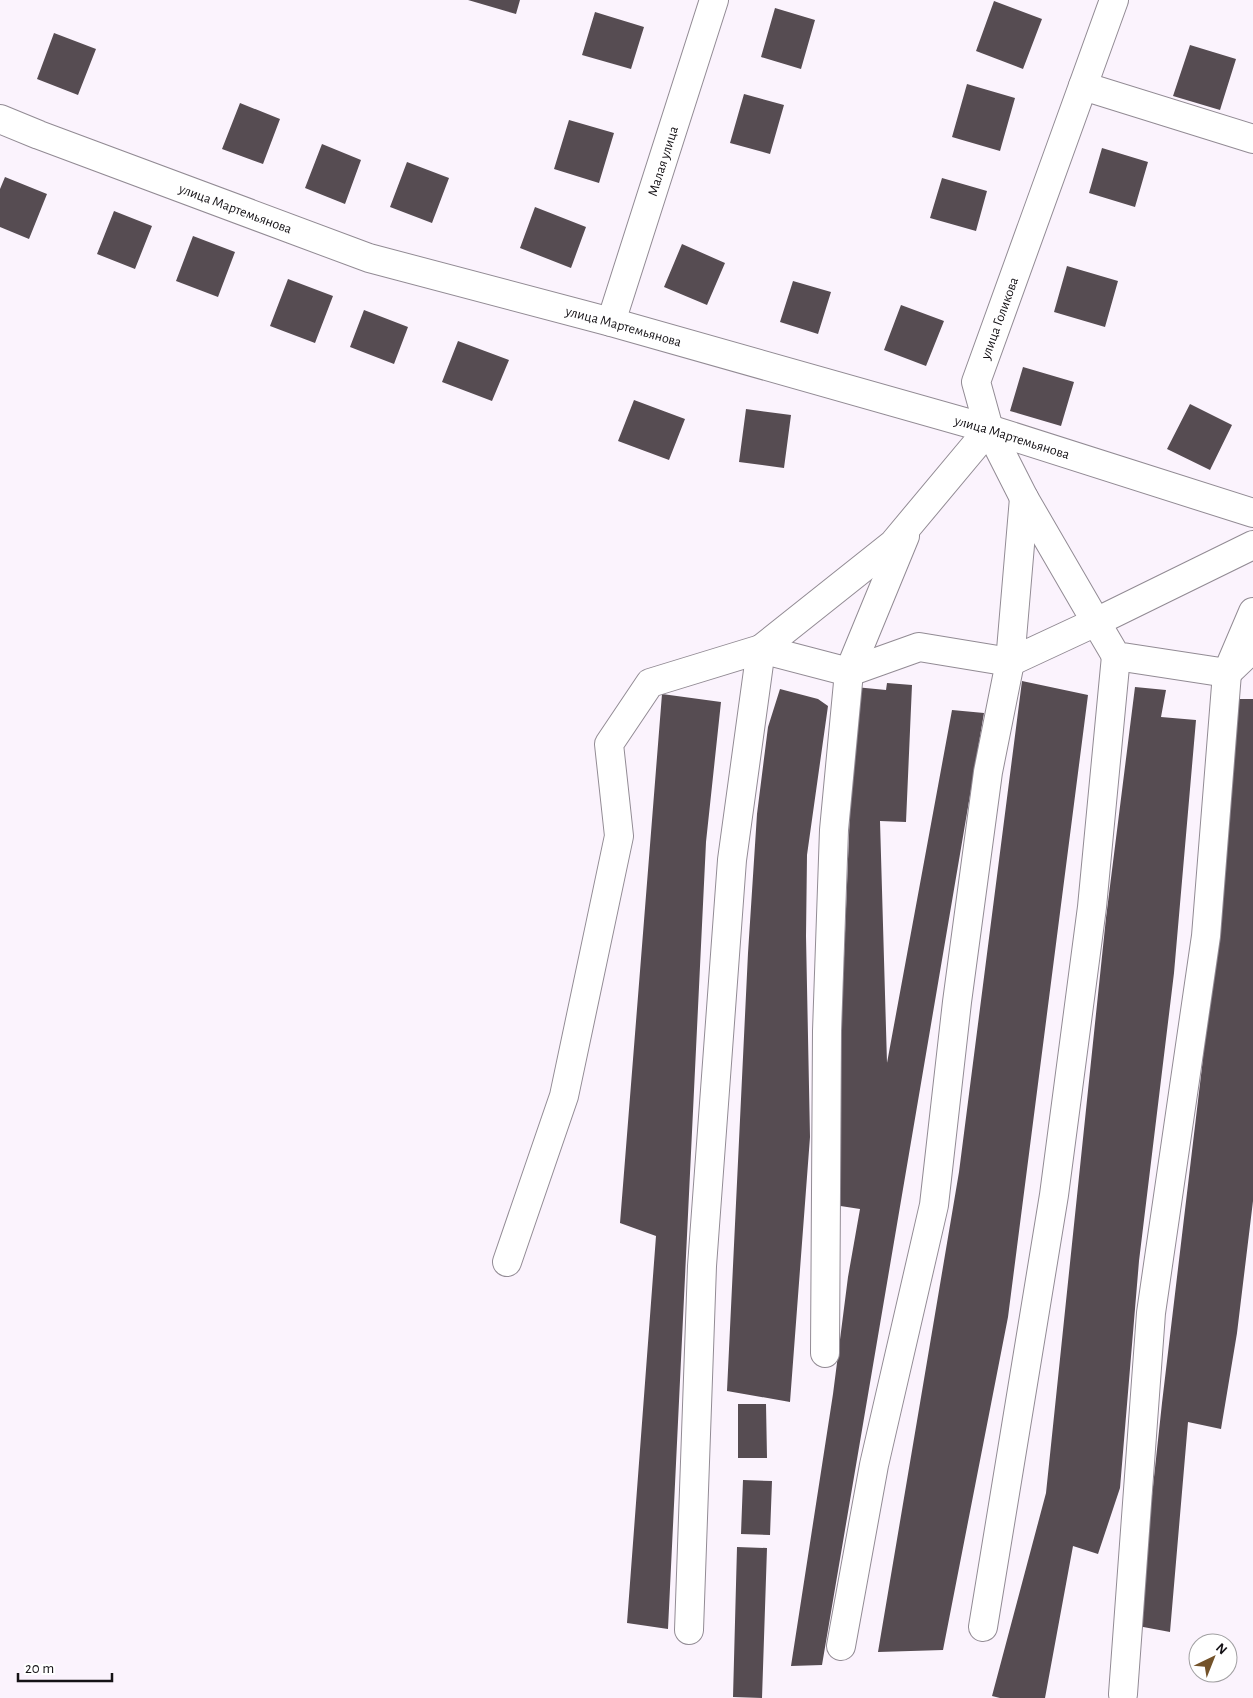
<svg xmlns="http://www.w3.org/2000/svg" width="1253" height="1698" font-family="'Alegreya Sans',sans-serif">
	<rect width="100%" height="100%" fill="#fbf3fd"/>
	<path fill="#564c52" d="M468,0H520L516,14Z
		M994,1L1042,19L1023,69L976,51Z
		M775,8L815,20L801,69L761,57Z
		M595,12L644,27L631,69L582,55Z
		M54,33L96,49L78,95L37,79Z
		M1190,45L1236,59L1220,110L1173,96Z
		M967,84L1015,98L1000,151L952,137Z
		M744,94L784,105L770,154L730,143Z
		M240,103L280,119L263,164L222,149Z
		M569,120L614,133L599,183L554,169Z
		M322,144L361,160L345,204L305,188Z
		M1102,148L1148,162L1135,207L1089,193Z
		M407,162L449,178L432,223L390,207Z
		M5,177L47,194L29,239L0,227V189Z
		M942,178L987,191L976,231L930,218Z
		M535,207L586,227L571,268L520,248Z
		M114,211L152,226L135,269L97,254Z
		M193,236L235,252L218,297L176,281Z
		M682,244L725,263L707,305L664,287Z
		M1067,266L1118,281L1105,327L1054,312Z
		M288,279L333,296L315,343L270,326Z
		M793,281L831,292L818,334L780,322Z
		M901,305L944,321L926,366L884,350Z
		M364,310L408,327L394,364L350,347Z
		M458,341L509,360L492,401L442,382Z
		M1023,367L1074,382L1061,426L1010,411Z
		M634,400L685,419L669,460L618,441Z
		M1190,404L1232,425L1210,470L1167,449Z
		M746,409L791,415L784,468L739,462Z
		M1022,681L1088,695L1008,1317L943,1650L878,1652L959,1172Z
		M887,683L912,685L906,822L880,821L887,1063L952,710L984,713L822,1665L791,1666L833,1394L848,1277L860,1209L834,1205L855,687L886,690Z
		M1135,687L1166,690L1161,717L1196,720L1174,973L1139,1261L1120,1488L1098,1554L1073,1546L1045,1698H1000L992,1696L1046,1493L1106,918Z
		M780,689L818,699L828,706L807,855L806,936L810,1137L790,1402L727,1391L748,953L757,814L768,727Z
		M662,694L721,702L706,842L668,1629L627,1623L656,1236L620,1223Z
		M1238,699H1253V1201L1237,1333L1221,1429L1188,1422L1170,1632L1138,1626L1162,1403L1202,1067L1228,811Z
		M738,1404H766L767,1458H738Z
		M743,1480L772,1481L770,1535L741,1534Z
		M737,1547L767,1548L762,1698L733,1697Z"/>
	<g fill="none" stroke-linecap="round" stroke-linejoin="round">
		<defs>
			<g id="minor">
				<path d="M1114,0L976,382L989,429L1024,498L1096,622L1253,545"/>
				<path d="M1083,86L1253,139"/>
				<path id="s1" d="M0,119L39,135L369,258L611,322L989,429L1253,513"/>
				<path id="s2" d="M611,322L714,0"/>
				<path d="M507,1262L564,1096L619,836L609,744L650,683L761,649L849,672L919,647L1010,662L1096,622L1116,656L1227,673L1253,648"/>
				<path d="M825,1353L827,1031L834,830L849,672L905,536"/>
				<path d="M983,1627L1054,1195L1092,907L1116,656"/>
				<path d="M689,1630L702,1266L732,860L761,649L893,544L989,429"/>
				<path d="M841,1646L874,1465L934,1205L957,1002L988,772L1010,662L1024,498"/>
				<path d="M1123,1694L1151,1313L1206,936L1227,673L1253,612"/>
			</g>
		</defs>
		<use href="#minor" stroke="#928b94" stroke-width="30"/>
		<use href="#minor" stroke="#fff" stroke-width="28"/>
	</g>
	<g text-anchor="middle" stroke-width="5" stroke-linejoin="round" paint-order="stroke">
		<g font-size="14" fill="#151216" stroke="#fff">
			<text dy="5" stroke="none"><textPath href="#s2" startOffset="169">Малая улица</textPath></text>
			<text dy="5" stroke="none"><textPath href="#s1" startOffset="252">улица Мартемьянова</textPath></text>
			<text transform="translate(999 318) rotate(-70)" y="5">улица Голикова</text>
			<text dy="5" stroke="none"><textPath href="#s1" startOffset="658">улица Мартемьянова</textPath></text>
			<text dy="5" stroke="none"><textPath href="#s1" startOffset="1062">улица Мартемьянова</textPath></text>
		</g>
	</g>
	<g transform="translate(1213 1658) rotate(43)"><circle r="24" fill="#ffffff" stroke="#a1a0a2"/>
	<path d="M0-4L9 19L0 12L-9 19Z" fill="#735229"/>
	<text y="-8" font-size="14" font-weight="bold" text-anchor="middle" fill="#151216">N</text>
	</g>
	<path d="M18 1673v8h94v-8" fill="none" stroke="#151216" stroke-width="2.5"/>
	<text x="25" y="1673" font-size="15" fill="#151216" stroke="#ffffff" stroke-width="4" paint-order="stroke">20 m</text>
</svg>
